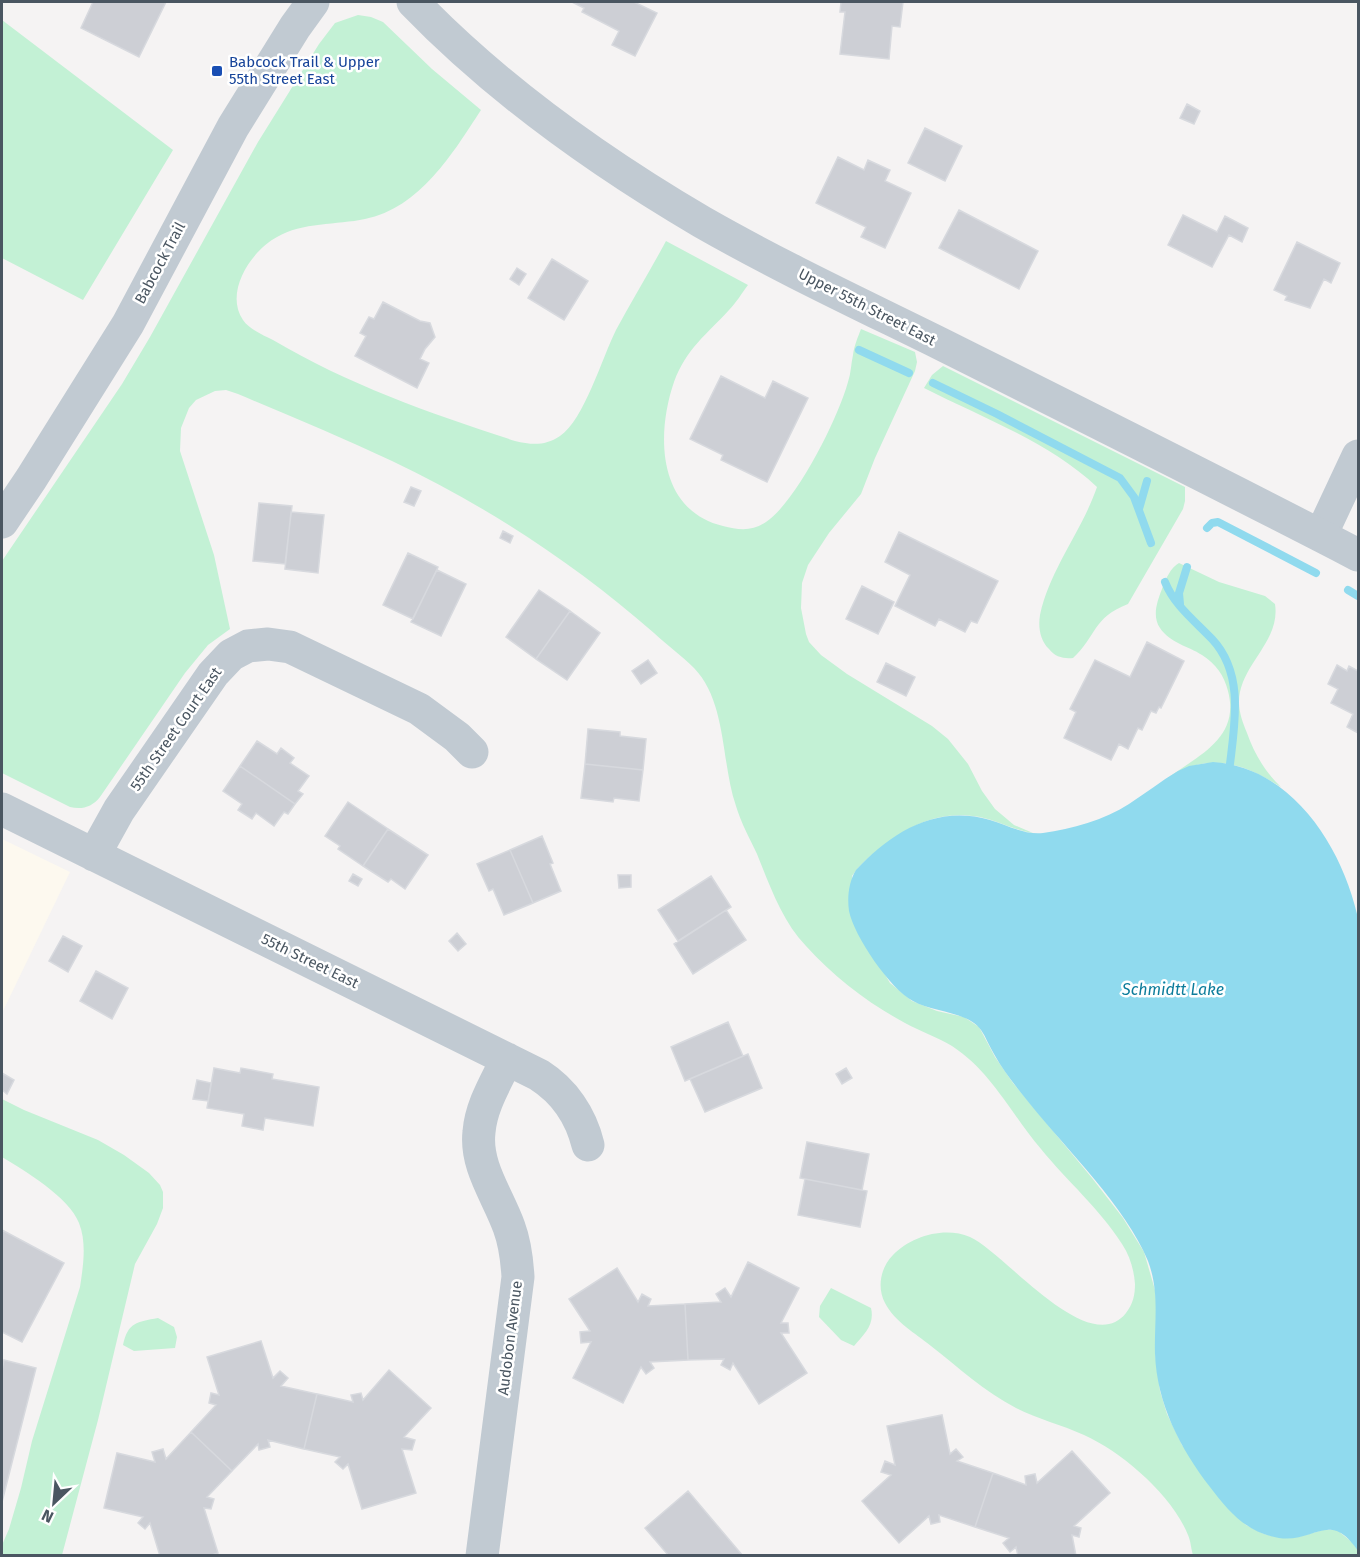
<svg xmlns="http://www.w3.org/2000/svg" width="1360" height="1557" font-family="'Fira Sans',sans-serif">
	<rect width="100%" height="100%" fill="#f5f3f3"/>
	<path fill="#fdf9ef" d="M2,839L70,872L2,1013Z"/>
	<path fill="#c3f1d5" d="M358,15L371,17L383,22L432,69L481,110C453,153 420,208 365,219C337,225 302,222 277,237C251,251 224,292 243,320C249,329 263,335 273,340C349,385 432,414 515,441C532,445 545,446 560,436C584,420 602,358 616,330C632,300 650,271 666,241L748,285C742,293 736,303 729,310C707,334 686,349 674,382C656,434 657,510 723,526C738,530 752,532 766,522C797,501 838,418 848,382C851,373 851,364 853,355C854,346 858,337 861,329L915,352L917,362L915,371L875,458L861,494L829,533L808,565L802,583L801,608L806,634L809,642L821,655L847,674L932,726L948,739L968,764L982,791L995,809L1014,825L1033,833C1014,830 998,821 980,817C941,810 911,824 882,847C871,855 860,864 852,876V919L890,983L912,1001L937,1011L964,1017L979,1027L995,1057L1013,1083L1092,1178L1123,1218L1144,1252L1155,1290L1157,1307L1155,1352L1160,1391L1167,1414L1182,1445L1246,1525L1264,1534L1277,1537H1298L1323,1530H1337L1353,1543L1358,1551V1555H1193C1191,1549 1191,1542 1188,1535C1172,1495 1122,1452 1084,1435C1062,1425 1038,1419 1016,1408C985,1392 958,1367 931,1346C915,1333 895,1322 885,1303C877,1288 880,1268 893,1255C911,1236 945,1226 970,1237C1004,1252 1089,1360 1126,1313C1133,1304 1135,1295 1135,1284C1134,1270 1130,1256 1122,1244C1100,1209 1067,1181 1041,1149C1011,1114 992,1072 952,1046C937,1037 920,1031 905,1023C868,1003 834,977 806,946C782,921 770,886 757,854C750,839 741,823 736,806C721,763 727,702 694,668C681,655 667,645 654,633C575,564 487,506 392,461C341,437 289,416 238,394L226,390L215,391L196,400L189,408L181,428L180,451L214,555L230,629L208,645L185,673L100,797C92,807 82,810 70,807L2,773V561L122,384L150,337L258,142L319,44L335,23Z
		M2,20L173,150L83,300L2,258Z
		M943,366L1185,487V501L1183,509L1128,604C1092,618 1097,636 1073,658C1064,659 1055,657 1049,649C1040,640 1038,627 1040,615C1050,569 1082,531 1097,487C1049,442 983,418 924,388L932,375Z
		M1179,563L1219,582L1265,596L1275,604C1281,642 1239,665 1239,702C1239,713 1243,723 1247,733C1254,753 1265,772 1281,787C1242,763 1211,752 1169,777C1201,754 1240,737 1228,691C1224,675 1216,664 1202,655C1188,646 1170,643 1160,628C1152,616 1157,602 1162,589C1165,580 1171,567 1179,563Z
		M2,1099L24,1110L98,1140L124,1155L149,1173L160,1185L163,1192V1208L157,1224L135,1264L98,1420L62,1555H2V1545L9,1529L21,1488L32,1441L80,1287C83,1267 87,1243 79,1223C69,1197 25,1171 2,1157Z
		M831,1288L871,1308C875,1325 864,1334 854,1346L841,1340L819,1317L820,1306Z
		M158,1318L174,1327L177,1337L175,1348L134,1351L123,1345C128,1322 137,1322 158,1318Z"/>
	<path fill="#90daee" d="M1213,762C1291,767 1341,845 1357,914L1358,1551C1330,1509 1315,1543 1279,1538C1247,1533 1228,1511 1210,1487C1180,1448 1157,1404 1155,1354C1154,1322 1160,1293 1148,1261C1126,1207 1067,1150 1030,1104C1017,1088 1004,1072 994,1054C989,1046 986,1037 981,1030C969,1012 932,1012 913,1001C890,989 854,936 849,911C847,897 849,881 856,870C891,832 937,804 990,820C1007,825 1024,835 1043,833C1072,829 1104,820 1129,804C1146,793 1161,781 1178,771L1189,766Z"/>
	<g fill="none" stroke-linecap="round" stroke-linejoin="round">
		<path stroke="#90daee" stroke-width="8" d="M859,350L909,373
			M933,383L997,414L1120,478L1134,497L1151,543
			M1139,509L1147,481
			M1207,528L1212,523L1218,522L1316,573
			M1165,582C1174,605 1195,621 1212,639C1244,673 1235,722 1230,764
			M1348,590L1358,596
			M1180,604L1179,593L1187,567"/>
	</g>
	<path fill="#cdcfd5" stroke="#d7d9de" stroke-width="1.5" d="M93,2H166L139,57L81,28Z
		M572,2H634L657,13L635,56L612,45L619,31L582,12L584,8Z
		M841,2H903L900,27L892,26L889,59L840,54L845,12H840Z
		M1187,104L1200,111L1194,124L1180,118Z
		M925,128L962,146L945,181L908,163Z
		M838,157L864,170L868,160L890,170L885,181L911,193L885,248L861,237L866,227L816,203Z
		M959,210L1038,251L1019,289L939,248Z
		M1183,215L1217,232L1225,216L1248,228L1242,242L1229,235L1212,267L1168,245Z
		M1297,242L1340,263L1331,283L1324,279L1310,308L1285,300L1287,296L1274,290Z
		M552,259L588,281L564,320L528,298Z
		M517,268L526,274L519,285L510,279Z
		M383,302L420,321L430,323L435,337L425,349L420,359L429,363L417,388L355,356L366,336L360,333L369,317L374,319Z
		M721,376L765,398L773,381L808,398L767,482L721,460L723,455L690,439Z
		M411,487L421,491L414,506L404,502Z
		M259,503L292,506L285,564L253,561Z
		M291,512L324,515L318,573L285,569Z
		M503,531L513,536L510,543L500,538Z
		M899,532L998,581L977,623L971,621L965,632L939,619L935,626L895,606L910,575L885,562Z
		M408,553L438,567L413,619L383,605Z
		M437,570L466,584L441,636L411,622Z
		M862,586L894,602L878,634L846,619Z
		M539,590L570,611L536,659L506,637Z
		M570,611L600,633L567,680L536,659Z
		M1147,642L1184,661L1161,708L1159,707L1156,713L1151,711L1142,730L1138,728L1128,749L1119,744L1111,760L1064,738L1076,712L1070,709L1095,660L1130,677Z
		M648,660L657,673L641,684L632,671Z
		M886,663L915,677L906,696L877,682Z
		M1337,665L1347,671L1349,666L1358,671V733L1347,727L1353,714L1331,703L1338,689L1328,684Z
		M588,729L620,732V736L646,739L643,770L585,764Z
		M257,741L277,754L281,748L294,758L290,763L309,776L298,791L303,794L295,804L240,766Z
		M585,764L643,770L639,801L614,798L613,802L581,798Z
		M240,766L295,804L288,814L284,812L274,826L256,813L252,819L238,810L242,804L223,791Z
		M348,802L388,829L363,866L338,849L340,846L325,836Z
		M388,829L428,855L405,889L391,879L388,882L363,866Z
		M542,836L553,863L550,864L561,891L533,903L510,850Z
		M510,850L533,903L504,915L493,889L489,891L477,864Z
		M353,874L362,879L358,886L349,881Z
		M618,875H631V887L619,888Z
		M711,876L731,907L678,941L658,910Z
		M726,910L746,940L693,974L674,944Z
		M457,933L466,944L458,951L449,941Z
		M63,936L82,946L68,972L49,961Z
		M96,971L128,988L112,1019L80,1001Z
		M728,1022L743,1056L685,1081L671,1047Z
		M748,1054L762,1088L705,1112L690,1079Z
		M214,1068L240,1073L241,1068L273,1074L272,1079L319,1087L313,1126L265,1118L263,1130L242,1126L244,1114L207,1108Z
		M846,1068L852,1078L842,1084L836,1074Z
		M2,1073L14,1080L7,1094L2,1090Z
		M197,1080L211,1083L208,1101L193,1099Z
		M807,1142L869,1154L862,1190L800,1178Z
		M805,1179L867,1191L860,1227L798,1215Z
		M2,1230L64,1263L22,1342L2,1332Z
		M748,1262L799,1288L781,1323H788L789,1333H781L807,1373L759,1404L733,1363L730,1370L721,1365L724,1359L688,1360L685,1304L721,1302L716,1294L725,1288L731,1297Z
		M617,1268L638,1302L642,1294L651,1299L648,1306L685,1304L688,1360L650,1362L654,1368L646,1374L641,1367L623,1403L573,1378L591,1342L581,1343L580,1332L590,1331L569,1299Z
		M261,1341L273,1378L280,1371L288,1378L281,1386L317,1394L304,1449L268,1440L270,1447L259,1450L258,1444L232,1471L191,1432L216,1405L209,1403L211,1393L219,1395L207,1357Z
		M4,1360L36,1368L2,1502V1370Z
		M389,1370L431,1408L404,1437L415,1440L412,1450L402,1449L416,1493L362,1509L348,1464L343,1469L335,1462L340,1457L304,1449L317,1394L353,1402L351,1395L361,1393L363,1400Z
		M942,1415L950,1454L956,1449L963,1457L957,1461L993,1473L975,1527L939,1515L940,1522L931,1524L929,1516L899,1543L862,1501L891,1475L881,1472L885,1461L895,1465L887,1426Z
		M191,1432L232,1471L207,1497L214,1499L211,1509L204,1508L218,1553L209,1556H160L150,1523L145,1529L138,1523L143,1517L104,1508L117,1453L155,1462L152,1452L163,1449L166,1459Z
		M1072,1451L1110,1493L1074,1526L1081,1528L1079,1537L1072,1535L1076,1556H1018L1016,1547L1010,1552L1003,1543L1009,1538L975,1527L993,1473L1026,1485L1025,1476L1035,1474L1037,1483Z
		M688,1491L743,1556H669L645,1528Z"/>
	<g fill="none" stroke-linecap="round" stroke-linejoin="round">
		<path stroke="#c1cad2" stroke-width="33" d="M1321,535L1358,456
			M2,809L539,1075C564,1091 581,1116 588,1145
			M94,855L119,810L213,674L231,655L248,646L268,644L290,647L419,709L457,737L472,752
			M482,1556L518,1277C517,1260 515,1243 509,1227C498,1196 475,1166 479,1132C481,1106 496,1082 507,1059"/>
		<path stroke="#c1cad2" stroke-width="33" d="M413,2C497,89 598,161 702,222C779,266 860,304 939,343C1079,413 1219,483 1358,555
			M2,522L31,479L128,324L233,127L295,27L313,2"/>
	</g>
	<rect fill="#1a4fb4" stroke="#fff" stroke-width="2" x="211" y="65" width="12" height="12" rx="3"/>
	<g text-anchor="middle" stroke-width="5" stroke-linejoin="round" paint-order="stroke">
		<g font-size="15" fill="#164399" stroke="#fff" text-anchor="start">
			<text x="229" y="67">Babcock Trail &amp; Upper<tspan x="229" dy="17">55th Street East</tspan></text>
		</g>
		<g font-size="15" fill="#4a5661" stroke="#fff">
			<text transform="translate(160 263) rotate(-62)" y="5">Babcock Trail</text>
			<text transform="translate(867 307) rotate(27)" y="5">Upper 55th Street East</text>
			<text transform="translate(176 729) rotate(-55)" y="5">55th Street Court East</text>
			<text transform="translate(310 961) rotate(26)" y="5">55th Street East</text>
			<text transform="translate(510 1338) rotate(-83)" y="5">Audobon Avenue</text>
		</g>
		<g font-size="16" font-style="italic" fill="#0c7c9b" stroke="#fff">
			<text x="1173" y="995">Schmidtt Lake</text>
		</g>
	</g>
	<rect width="1360" height="1557" fill="none" stroke="#4a5661" stroke-width="6"/>
	<g transform="translate(54 1503) rotate(206)" stroke="#ffffff" stroke-width="4.5" paint-order="stroke">
	<path d="M0-4.5L10 22L0 15L-10 22Z" fill="#4a5661"/>
	<text y="-9" font-size="16" font-weight="bold" text-anchor="middle" fill="#4a5661">N</text>
	</g>
</svg>
